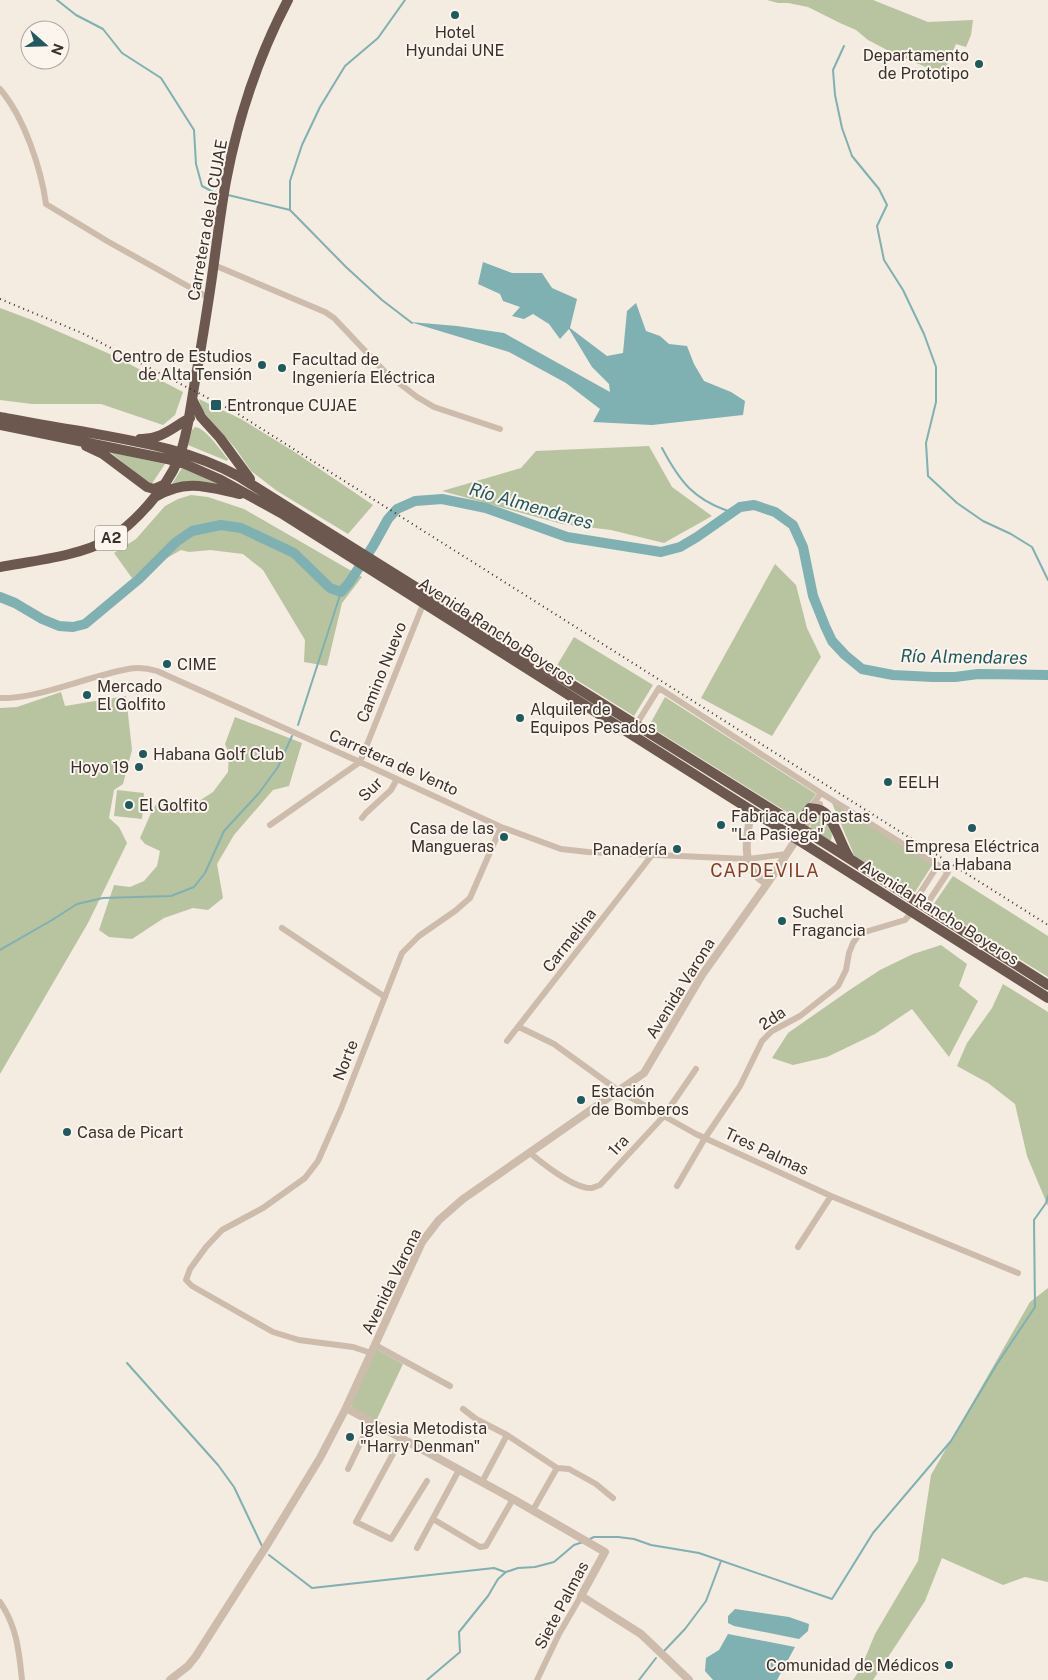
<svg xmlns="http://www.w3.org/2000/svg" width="1048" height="1680" font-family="'Public Sans',sans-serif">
	<rect width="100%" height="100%" fill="#f4ebe1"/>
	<path fill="#b8c4a0" d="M767,0H873L928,22L973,20L971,35L966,47L956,44L944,72H937L889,51L868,40L856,30L840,23L808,7L788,3H778Z
		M0,308L32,320L112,355L183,392L175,415L163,425L101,404H32L0,400Z
		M199,399L241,419L293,451L373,505L348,534L277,491L251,471L236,449L202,410Z
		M195,427C206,428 220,450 228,459L227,461L188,445L192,430Z
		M649,446L672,487L712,516L664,543L611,530L562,524L442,491L521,468L536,451Z
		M110,452L165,464L151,485Z
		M182,468H183L234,491L170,487Z
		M191,495L208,497L244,509L362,577L342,603L327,666L304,662L305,640L263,570L243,554L210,550L189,552L181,550L132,578L114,553L136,539L165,506L178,499Z
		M775,564L796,585L807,628L821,657L772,736L701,698Z
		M574,637L653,685L634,716L556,667Z
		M61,692L65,706L126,696L132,750L123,784L114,790L109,818L119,827L127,843L88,923L0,1074V708L17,707Z
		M665,697L816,794L798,819L649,726Z
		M235,717L302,743L289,786L273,790L234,835L217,864L223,898L208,910L193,908L164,918L132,939L109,937L99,930L114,885L130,887L144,881L157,866L160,851L145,844L140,838L151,813L158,801L196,803L213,792L228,772L229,754L225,744Z
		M117,790L144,793L142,819L114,816Z
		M832,803L933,864L915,892L855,857Z
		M820,816C828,819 834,831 831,840H829L811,829C809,823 813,818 820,816Z
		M953,876L1048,936V977L933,905Z
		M941,945L967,964L959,986L978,1001L949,1057L912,1009L875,1034L827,1057L793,1065L772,1058L788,1033L851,989L880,970L913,954Z
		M1003,984L1048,1012V1206L1027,1156L1015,1104L988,1083L957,1066L967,1043L992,1008Z
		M1048,1288V1582L1025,1577L1003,1585L942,1558L925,1601L873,1680H853L861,1668L875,1634L918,1561L931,1475L1030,1302Z
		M376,1349L403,1364L375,1423L353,1410L351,1405Z"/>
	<path fill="#7fb0b2" d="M483,262L512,273H542L552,288L577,299L570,328L607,356L623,353L627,311L636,303L646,331L660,336L669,344L687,346L694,364L704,381L731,392L745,401L743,415L652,425L593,422L600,409L566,383L509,352L410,322L457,326L504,333L610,392L609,384L592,367L569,329L560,339L549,324L533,314L524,319L512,316L520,307L503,301L500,294L478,284Z
		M735,1609L789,1617L809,1624L808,1631L799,1639L734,1626L728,1623V1616Z
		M728,1634L795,1647L777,1680H713L705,1671L706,1658L719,1650Z"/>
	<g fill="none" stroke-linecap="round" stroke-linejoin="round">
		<path stroke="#7fb0b2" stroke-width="2" d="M57,0L76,15L103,29L122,53L161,78L194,130L196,164L202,186L213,192L221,194
			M844,46L833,70L835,95L842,128L852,156L879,189L887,205L877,226L884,260L903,290L924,334L936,367V402L926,443L928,476L957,503L983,521L1011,534L1032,547L1048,580
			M228,195L290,210L346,267L382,300L412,323
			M290,210V181L302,145L320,107L345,66L378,38L405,0
			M662,448C680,482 694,500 731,512
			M298,725L341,592
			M0,950L52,920L77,904L103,898L171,896L194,887L205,873L224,831L259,793L278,767L292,736
			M127,1363L218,1465L234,1487L262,1546
			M588,1540L594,1537H618L634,1539L651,1545L699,1553L832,1599L873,1533L951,1441L997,1364L1035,1307L1034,1220L1046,1203L1048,1196
			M269,1555L312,1588L494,1568L505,1572
			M664,1651L685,1629L706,1601L721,1561
			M427,1680L460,1652L459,1632L488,1596L498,1579L506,1572L518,1568L535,1567L554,1562L574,1545L583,1542
			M639,1680L656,1658"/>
		<path stroke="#7fb0b2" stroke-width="10" d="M0,597L15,603L42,619L59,626L73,627L85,624L139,579L176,542L192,531L221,525L241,528L294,553L330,588L341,592L349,583L373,546L388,519L397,509L415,501L442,499L486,508L567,537L661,552L680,547L697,537L740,507L754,505L775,512L793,525L803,547L813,596L825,626L832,641L845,655L862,669L893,675L933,677H955L978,674L1048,675"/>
		<path stroke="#cdbbac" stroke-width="6" d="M0,89C24,117 41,168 46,204L107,241L209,298
			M214,265L325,312L334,318L386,373L417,397L434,407L500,429
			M0,698C33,699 74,682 107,674C126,669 137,665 157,671L360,762L501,827L561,849L588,852L748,859L787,854
			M636,725L659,688L821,793L948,872L925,907
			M810,808L821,793
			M362,818L366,813L391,790L397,779
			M270,825L360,762L424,602
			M804,829L820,804
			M915,901L938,865
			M282,928L385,997
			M519,1027L554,1044L619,1091L696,1134L831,1196L1018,1273
			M507,1041L652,855
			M530,1153C542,1163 576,1190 592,1188C595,1187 597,1186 600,1185L663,1117L696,1069
			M677,1186L705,1138L740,1086L762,1041L772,1031L800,1016L838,986L846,970L849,953L853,943L858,936L865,932L905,920L912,912
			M798,1247L831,1196
			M375,1345L450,1386
			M371,1353L353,1347L299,1340L273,1332L192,1286L186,1280L190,1269L206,1247L222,1230L263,1208L305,1178L318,1161L341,1109L402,953L419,936L455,911L470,898L501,827
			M463,1409L476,1419L507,1435L557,1468L569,1469L596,1484L613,1498
			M401,1439L356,1522L391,1539L427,1481
			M348,1469L370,1423
			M482,1482L507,1435
			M533,1510L557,1468
			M433,1519L480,1547L486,1546L513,1499
			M417,1548L459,1470
			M0,1602C17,1627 19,1651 22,1680
			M537,1680L559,1634L581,1596"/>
		<path stroke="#cdbbac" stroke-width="8" d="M751,809C749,829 741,856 754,873C757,877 763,881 767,884
			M346,1408L513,1499L605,1552L581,1596L641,1634L689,1680
			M170,1680L188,1666L196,1656L267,1545L320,1458L346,1408L422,1242L439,1220L463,1199L644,1073L702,975L767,884L799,835"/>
		<path stroke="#6c584f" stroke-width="10" d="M192,399L201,417L220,438L250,479
			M0,417C27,422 53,427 80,431C134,441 189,449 238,476L798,826L1048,985
			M0,425L167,459L185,464L219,479L281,513L1048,998
			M140,439C161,440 173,427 190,418
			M86,446L103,454L147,487L154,489L163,485
			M155,497C186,478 208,487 240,494
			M0,567C32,561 81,556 109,539C134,525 167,487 178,460C188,434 191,403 196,375C201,349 205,323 209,297C215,259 219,220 226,181C238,118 258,57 288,0
			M798,826L810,808C814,809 819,809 822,811C834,817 841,846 849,857"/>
		<path stroke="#3b302b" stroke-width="2" stroke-dasharray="1 4" stroke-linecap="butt" d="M0,299L82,333L235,412L1048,925"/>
	</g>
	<g fill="#1f5a5e" stroke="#fbf5ee" stroke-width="2">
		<circle cx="455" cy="15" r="5"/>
		<circle cx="979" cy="64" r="5"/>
		<circle cx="262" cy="365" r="5"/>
		<circle cx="282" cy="368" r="5"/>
		<rect x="210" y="399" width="12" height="12" rx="2.5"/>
		<circle cx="167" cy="664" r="5"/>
		<circle cx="87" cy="695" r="5"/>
		<circle cx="520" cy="718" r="5"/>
		<circle cx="143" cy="754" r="5"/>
		<circle cx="139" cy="767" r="5"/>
		<circle cx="888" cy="782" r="5"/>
		<circle cx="129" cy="805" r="5"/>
		<circle cx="721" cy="825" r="5"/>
		<circle cx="972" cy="828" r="5"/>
		<circle cx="504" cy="837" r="5"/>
		<circle cx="677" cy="849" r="5"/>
		<circle cx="782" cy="921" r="5"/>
		<circle cx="581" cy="1100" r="5"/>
		<circle cx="67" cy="1132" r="5"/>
		<circle cx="350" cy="1437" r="5"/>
		<circle cx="949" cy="1665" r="5"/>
	</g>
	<g text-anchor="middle" stroke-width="4" stroke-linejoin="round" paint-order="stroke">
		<rect fill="#fbf5ee" stroke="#756b66" stroke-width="1" x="95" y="525.5" width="32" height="25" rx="4"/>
		<g font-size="15" font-weight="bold" fill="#3b302b">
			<text x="111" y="543">A2</text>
		</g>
		<g font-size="16" fill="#3b302b" stroke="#fbf5ee" text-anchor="start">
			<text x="455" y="38" text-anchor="middle">Hotel<tspan x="455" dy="18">Hyundai UNE</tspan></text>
			<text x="969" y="61" text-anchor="end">Departamento<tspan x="969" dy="18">de Prototipo</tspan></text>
			<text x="252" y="362" text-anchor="end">Centro de Estudios<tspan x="252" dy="18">de Alta Tensión</tspan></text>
			<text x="292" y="365">Facultad de<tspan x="292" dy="18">Ingeniería Eléctrica</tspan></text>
			<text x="227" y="411">Entronque CUJAE</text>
			<text x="177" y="670">CIME</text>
			<text x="97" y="692">Mercado<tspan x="97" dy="18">El Golfito</tspan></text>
			<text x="530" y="715">Alquiler de<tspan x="530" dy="18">Equipos Pesados</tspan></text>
			<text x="153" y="760">Habana Golf Club</text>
			<text x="129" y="773" text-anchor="end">Hoyo 19</text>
			<text x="898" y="788">EELH</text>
			<text x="139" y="811">El Golfito</text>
			<text x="731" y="822">Fabriaca de pastas<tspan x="731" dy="18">"La Pasiega"</tspan></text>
			<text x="494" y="834" text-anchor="end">Casa de las<tspan x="494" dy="18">Mangueras</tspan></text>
			<text x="972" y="852" text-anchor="middle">Empresa Eléctrica<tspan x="972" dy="18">La Habana</tspan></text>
			<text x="667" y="855" text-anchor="end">Panadería</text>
			<text x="792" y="918">Suchel<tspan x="792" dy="18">Fragancia</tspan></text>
			<text x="591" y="1097">Estación<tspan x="591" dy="18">de Bomberos</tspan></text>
			<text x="77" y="1138">Casa de Picart</text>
			<text x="360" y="1434">Iglesia Metodista<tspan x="360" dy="18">"Harry Denman"</tspan></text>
			<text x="939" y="1671" text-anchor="end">Comunidad de Médicos</text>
		</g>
		<g font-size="16" fill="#3b302b" stroke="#fbf5ee">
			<text transform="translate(207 220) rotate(-80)" y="6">Carretera de la CUJAE</text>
			<text transform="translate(497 631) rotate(33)" y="6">Avenida Rancho Boyeros</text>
			<text transform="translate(381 672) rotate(-68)" y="6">Camino Nuevo</text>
			<text transform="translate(394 762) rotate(24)" y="6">Carretera de Vento</text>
			<text transform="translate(370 789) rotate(-45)" y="6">Sur</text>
			<text transform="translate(940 912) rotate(32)" y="6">Avenida Rancho Boyeros</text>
			<text transform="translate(569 940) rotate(-52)" y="6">Carmelina</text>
			<text transform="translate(680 988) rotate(-58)" y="6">Avenida Varona</text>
			<text transform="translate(772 1018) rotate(-34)" y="6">2da</text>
			<text transform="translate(345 1060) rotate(-69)" y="6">Norte</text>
			<text transform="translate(618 1145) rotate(-47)" y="6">1ra</text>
			<text transform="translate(767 1151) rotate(25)" y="6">Tres Palmas</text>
			<text transform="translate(391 1281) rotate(-64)" y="6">Avenida Varona</text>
			<text transform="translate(561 1605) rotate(-62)" y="6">Siete Palmas</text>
		</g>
		<g font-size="18" font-style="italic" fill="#1f5a5e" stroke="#fbf5ee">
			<text transform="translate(531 506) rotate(16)" y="6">Río Almendares</text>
			<text transform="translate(964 657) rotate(1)" y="6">Río Almendares</text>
		</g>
		<g font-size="18" letter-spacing="1" fill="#8c3b22" stroke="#fbf5ee">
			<text x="765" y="877">CAPDEVILA</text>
		</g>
	</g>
	<g transform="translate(45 45) rotate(110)"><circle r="24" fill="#fbf5ee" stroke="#aea6a0"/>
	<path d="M0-4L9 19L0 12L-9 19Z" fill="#1f5a5e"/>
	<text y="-8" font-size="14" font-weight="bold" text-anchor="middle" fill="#3b302b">N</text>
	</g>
</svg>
